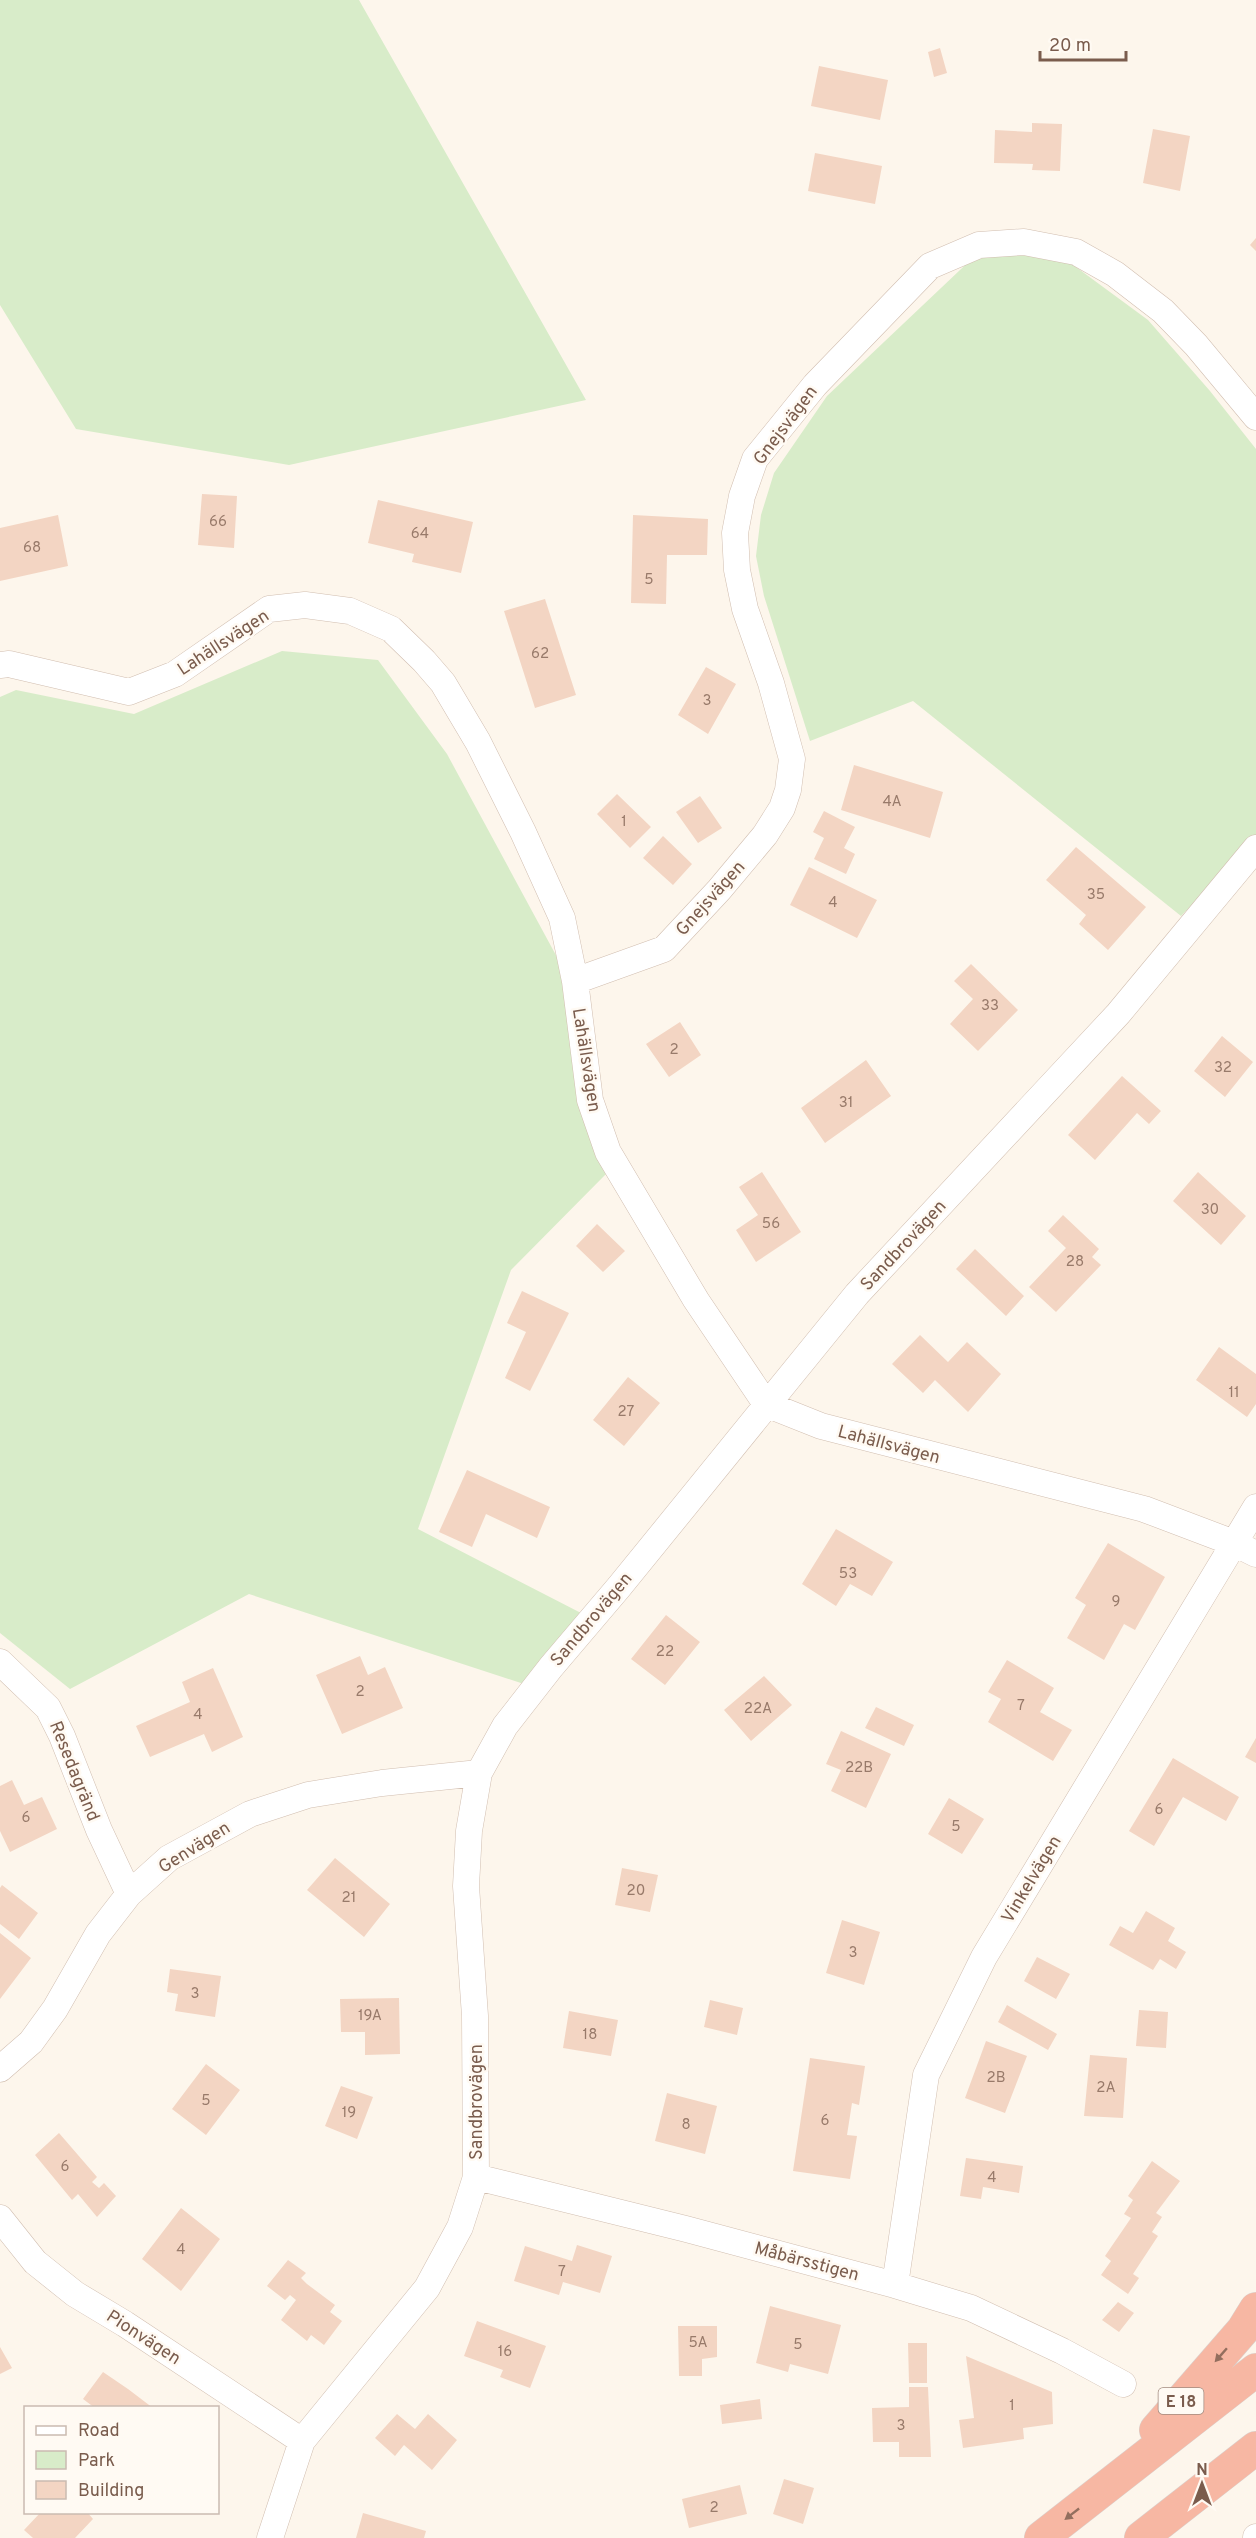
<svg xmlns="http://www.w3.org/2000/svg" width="1256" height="2538" font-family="Overpass,sans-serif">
	<rect width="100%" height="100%" fill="#fdf6ec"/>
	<path fill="#d8ecc9" d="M0,0H359L586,400L289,465L76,429L0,305Z
		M979,252L1061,256L1148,320L1210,391L1256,449V838L1181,916L913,701L810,741L764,596L756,556L761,515L774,473L827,396Z
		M282,651L378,660L447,754L558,959L607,1173L511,1270L418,1529L581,1613L527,1685L249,1594L70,1689L0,1633V697L16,690L134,714Z"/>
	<path fill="#f3d5c3" d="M940,48L947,73L934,77L928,52Z
		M819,66L888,80L880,120L811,106Z
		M1032,123L1062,124L1060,171L1032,170L1033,164L994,163L995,130L1032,132Z
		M1153,129L1190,136L1180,191L1143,183Z
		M815,153L882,166L875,204L808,191Z
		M1256,238V251L1250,245Z
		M202,494L237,496L234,548L198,545Z
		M378,500L473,522L461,573L412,562L414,554L368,543Z
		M58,515L68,566L0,581V528Z
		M633,515L708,519L707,555H667L666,604L631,603Z
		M545,599L576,695L535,708L504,611Z
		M706,667L736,684L708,734L678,715Z
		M854,765L943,792L930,838L841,810Z
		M617,794L651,827L630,848L597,814Z
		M700,796L722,828L698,843L676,812Z
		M824,811L855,827L844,848L855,854L846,874L814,859L824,838L813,832Z
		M663,836L692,864L673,885L643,858Z
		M1076,847L1146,907L1108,950L1079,924L1086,915L1046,880Z
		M809,867L877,900L857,938L790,905Z
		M971,964L1018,1010L978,1051L950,1024L973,999L954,981Z
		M680,1022L701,1055L669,1077L646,1044Z
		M1222,1036L1253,1062L1225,1097L1194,1071Z
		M866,1060L891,1096L825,1143L801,1108Z
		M1122,1076L1161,1111L1149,1124L1137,1113L1095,1160L1068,1135Z
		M762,1172L801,1232L756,1262L736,1230L758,1215L739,1187Z
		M1198,1172L1246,1216L1221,1245L1173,1201Z
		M1063,1215L1099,1249L1092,1257L1101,1265L1056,1312L1029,1287L1066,1248L1048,1231Z
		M597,1224L625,1251L603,1272L576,1246Z
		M975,1249L1024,1296L1006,1316L956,1269Z
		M522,1291L569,1313L530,1391L505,1378L526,1332L507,1323Z
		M920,1335L948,1362L967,1342L1001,1374L968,1412L935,1380L923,1393L892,1364Z
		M1219,1347L1256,1374V1404L1247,1417L1196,1380Z
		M628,1377L660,1403L624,1446L593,1420Z
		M467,1470L550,1507L537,1538L486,1514L472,1547L439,1532Z
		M836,1529L893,1562L872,1596L850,1584L836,1606L802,1584Z
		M1108,1543L1165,1577L1135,1630L1124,1624L1104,1660L1067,1638L1086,1605L1075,1598Z
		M666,1615L700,1642L665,1685L631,1659Z
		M360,1656L368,1675L385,1667L403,1708L342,1734L316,1675Z
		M1007,1660L1054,1688L1040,1712L1072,1730L1053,1761L988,1722L1001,1699L988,1692Z
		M213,1668L243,1737L212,1752L204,1734L150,1757L136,1726L190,1702L182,1682Z
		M764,1676L792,1705L751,1741L724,1710Z
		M876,1707L914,1725L904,1746L865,1728Z
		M841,1731L891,1754L866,1808L831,1791L841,1770L826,1764Z
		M1256,1738V1763L1245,1757Z
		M1173,1758L1239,1797L1226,1821L1183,1797L1154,1846L1129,1831Z
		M12,1780L24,1805L42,1797L57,1829L10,1852L0,1831V1786Z
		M949,1798L984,1819L962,1854L928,1834Z
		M335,1858L390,1904L364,1937L307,1890Z
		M622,1868L658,1875L650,1912L615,1905Z
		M2,1885L38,1913L19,1939L0,1924V1888Z
		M1146,1911L1175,1928L1168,1941L1186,1952L1176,1969L1160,1959L1153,1970L1109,1945L1120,1926L1133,1933Z
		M842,1920L880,1932L864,1985L826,1973Z
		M0,1933L31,1958L0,1999Z
		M1037,1957L1070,1974L1056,1999L1024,1981Z
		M170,1969L221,1976L215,2017L175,2011L178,1994L167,1992Z
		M399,1998L400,2054L365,2055V2032H341L340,1999Z
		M710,2000L743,2008L737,2035L704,2027Z
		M1007,2005L1057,2034L1048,2050L998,2022Z
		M1139,2010L1168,2012L1166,2048L1136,2046Z
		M569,2011L618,2020L611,2056L563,2048Z
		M986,2041L1027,2056L1005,2113L965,2098Z
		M1090,2055L1127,2058L1123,2118L1084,2116Z
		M810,2058L865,2066L859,2105L852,2103L847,2135L857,2136L850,2179L793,2171Z
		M206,2064L240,2090L206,2135L172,2109Z
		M341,2086L373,2097L357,2139L325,2126Z
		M667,2093L717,2106L705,2154L655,2141Z
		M59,2133L97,2177L92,2182L99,2188L104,2183L116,2196L97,2217L78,2194L72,2200L35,2155Z
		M966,2158L1023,2166L1019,2193L983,2187L981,2199L960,2196Z
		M1152,2161L1180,2181L1156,2213L1162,2217L1152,2232L1158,2236L1133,2274L1139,2278L1128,2294L1101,2275L1111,2261L1105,2256L1131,2218L1124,2214L1133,2200L1128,2196Z
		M181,2208L220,2239L181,2291L142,2259Z
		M577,2245L612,2256L600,2293L563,2282L559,2295L514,2281L525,2246L572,2261Z
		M288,2260L306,2273L301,2278L307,2284L335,2305L330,2312L342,2321L324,2345L311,2335L307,2341L281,2320L296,2300L290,2295L285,2300L267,2286Z
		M1118,2302L1134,2313L1119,2332L1102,2320Z
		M770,2306L841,2325L828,2374L790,2364L788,2372L756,2363Z
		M477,2321L546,2346L530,2388L500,2377L503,2370L464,2356Z
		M678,2326H717V2357L702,2359V2376H679Z
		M908,2343H927V2383H909Z
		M0,2347L12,2368L0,2374Z
		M966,2356L1052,2392L1053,2424L1023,2428L1024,2439L963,2448L959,2420L974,2418Z
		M103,2372L128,2389L153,2408H95L83,2399Z
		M909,2387H928L931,2457H899V2442H873L872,2408L909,2407Z
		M760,2399L762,2419L722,2424L720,2405Z
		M397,2414L415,2429L428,2414L457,2440L432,2470L404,2445L395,2456L375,2438Z
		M784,2479L814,2488L803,2524L773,2514Z
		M740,2485L747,2514L689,2528L682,2499Z
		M41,2512H87L93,2519L75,2538H33L24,2530Z
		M363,2513L426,2531L424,2538H356Z"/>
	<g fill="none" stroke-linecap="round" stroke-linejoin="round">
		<defs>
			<path id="minor" d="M0,665L9,664L129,692L175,674L269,609L305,605L350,611L391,629L424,661L443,683L478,742L523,832L562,918L575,981L590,1100L608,1152L696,1300L766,1404L821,1426L1144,1509L1234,1543L1256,1554
				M575,981L664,949L719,890L765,835L782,808L788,790L792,759L771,683L745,609L737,570L735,533L742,496L755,459L815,385L930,266L979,245L1024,242L1076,252L1115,274L1163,311L1196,345L1256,417
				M0,1662L48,1708L62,1736L99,1830L129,1894
				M0,2069L31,2042L55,2009L98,1934L129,1894L169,1858L250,1814L308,1795L382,1783L479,1773
				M476,2177L686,2229L895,2285L971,2308L1062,2351L1123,2384
				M0,2218L35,2262L75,2294L125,2324L302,2441
				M895,2285L926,2075L984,1957L1256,1507
				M1256,2537V2538
				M270,2538L302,2441L427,2288L460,2227L476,2177L475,2016L466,1886L469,1831L479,1773L505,1726L551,1667L619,1587L857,1294L1118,1014L1256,848"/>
			<path id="motorway" d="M1156,2430L1243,2330L1256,2309
				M1041,2538L1256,2370
				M1141,2538L1256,2448"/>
		</defs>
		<use href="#minor" stroke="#d1beb0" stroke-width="27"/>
		<use href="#motorway" stroke="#dad1cd" stroke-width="34"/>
		<use href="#minor" stroke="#fff" stroke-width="26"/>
		<use href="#motorway" stroke="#f7b7a3" stroke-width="33"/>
	</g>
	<defs><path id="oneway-solid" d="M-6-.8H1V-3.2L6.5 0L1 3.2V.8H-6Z" transform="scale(1.5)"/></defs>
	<g fill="#936e5e">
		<use href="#oneway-solid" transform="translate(1221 2355) rotate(131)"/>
		<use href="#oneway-solid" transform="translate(1072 2514) rotate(142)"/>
	</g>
	<g text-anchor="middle" stroke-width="5" stroke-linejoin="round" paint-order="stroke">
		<g font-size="15" fill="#987a6a">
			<text x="218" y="526">66</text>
			<text x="420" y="538">64</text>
			<text x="32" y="552">68</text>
			<text x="649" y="584">5</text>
			<text x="540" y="658">62</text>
			<text x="707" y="705">3</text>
			<text x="892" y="806">4A</text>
			<text x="624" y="826">1</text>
			<text x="1096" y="899">35</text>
			<text x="833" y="907">4</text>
			<text x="990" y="1010">33</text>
			<text x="674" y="1054">2</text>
			<text x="1223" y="1072">32</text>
			<text x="846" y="1107">31</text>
			<text x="1210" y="1214">30</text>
			<text x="771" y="1228">56</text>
			<text x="1075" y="1266">28</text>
			<text x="1234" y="1397">11</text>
			<text x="626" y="1416">27</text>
			<text x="848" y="1578">53</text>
			<text x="1116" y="1606">9</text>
			<text x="665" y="1656">22</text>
			<text x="360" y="1696">2</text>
			<text x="1021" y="1710">7</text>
			<text x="758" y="1713">22A</text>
			<text x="198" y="1719">4</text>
			<text x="859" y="1772">22B</text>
			<text x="1159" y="1814">6</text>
			<text x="26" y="1822">6</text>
			<text x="956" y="1831">5</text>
			<text x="636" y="1895">20</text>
			<text x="349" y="1902">21</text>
			<text x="853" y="1957">3</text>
			<text x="195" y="1998">3</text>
			<text x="370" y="2020">19A</text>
			<text x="590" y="2039">18</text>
			<text x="996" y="2082">2B</text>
			<text x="1106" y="2092">2A</text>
			<text x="206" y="2105">5</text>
			<text x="349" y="2117">19</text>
			<text x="825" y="2125">6</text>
			<text x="686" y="2129">8</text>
			<text x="65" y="2171">6</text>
			<text x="992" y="2182">4</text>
			<text x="181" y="2254">4</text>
			<text x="562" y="2276">7</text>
			<text x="698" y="2347">5A</text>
			<text x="798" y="2349">5</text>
			<text x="505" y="2356">16</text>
			<text x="1012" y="2410">1</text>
			<text x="901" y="2430">3</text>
			<text x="714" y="2512">2</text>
		</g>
		<rect fill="#fffaf3" stroke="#a28b7f" stroke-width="1.5" x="1158.5" y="2388" width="45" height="26" rx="4.5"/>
		<g font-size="16" font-weight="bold" fill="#7a5c4d">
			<text x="1181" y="2407">E 18</text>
		</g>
		<g font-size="18" fill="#7a5c4d" stroke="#fffaf3">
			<text transform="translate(785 425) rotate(-53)" y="6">Gnejsvägen</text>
			<text transform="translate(223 642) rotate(-33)" y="6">Lahällsvägen</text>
			<text transform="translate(710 898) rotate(-48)" y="6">Gnejsvägen</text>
			<text transform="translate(587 1060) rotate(81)" y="6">Lahällsvägen</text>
			<text transform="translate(903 1245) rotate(-47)" y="6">Sandbrovägen</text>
			<text transform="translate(889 1444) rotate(15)" y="6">Lahällsvägen</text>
			<text transform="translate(591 1619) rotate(-50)" y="6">Sandbrovägen</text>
			<text transform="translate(75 1771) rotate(68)" y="6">Resedagränd</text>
			<text transform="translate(194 1847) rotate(-32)" y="6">Genvägen</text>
			<text transform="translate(1031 1879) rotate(-59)" y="6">Vinkelvägen</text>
			<text transform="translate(476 2102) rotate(-90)" y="6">Sandbrovägen</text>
			<text transform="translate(807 2261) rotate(15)" y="6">Måbärsstigen</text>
			<text transform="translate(144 2337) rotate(33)" y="6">Pionvägen</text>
		</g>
	</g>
	<rect x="24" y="2406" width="195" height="108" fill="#fffaf3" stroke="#cabbb1" stroke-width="1.5"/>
	<rect x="36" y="2426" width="30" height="9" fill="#ffffff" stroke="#cabbb1" stroke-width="1.5"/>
	<text x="78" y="2436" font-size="18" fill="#7a5c4d">Road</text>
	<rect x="36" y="2451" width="30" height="18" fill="#d8ecc9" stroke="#cabbb1" stroke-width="1.5"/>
	<text x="78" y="2466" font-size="18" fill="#7a5c4d">Park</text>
	<rect x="36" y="2481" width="30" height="18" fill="#f3d5c3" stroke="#cabbb1" stroke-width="1.5"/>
	<text x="78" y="2496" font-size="18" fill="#7a5c4d">Building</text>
	<g transform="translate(1202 2484)" stroke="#fffaf3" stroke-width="4.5" paint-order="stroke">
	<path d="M0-4.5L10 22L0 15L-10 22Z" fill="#7a5c4d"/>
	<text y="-9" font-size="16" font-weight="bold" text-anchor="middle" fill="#7a5c4d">N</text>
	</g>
	<path d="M1040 51v9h86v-9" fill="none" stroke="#7a5c4d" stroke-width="3"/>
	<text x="1049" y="51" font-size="18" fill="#7a5c4d" stroke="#fffaf3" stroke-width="4.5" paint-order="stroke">20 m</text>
</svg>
